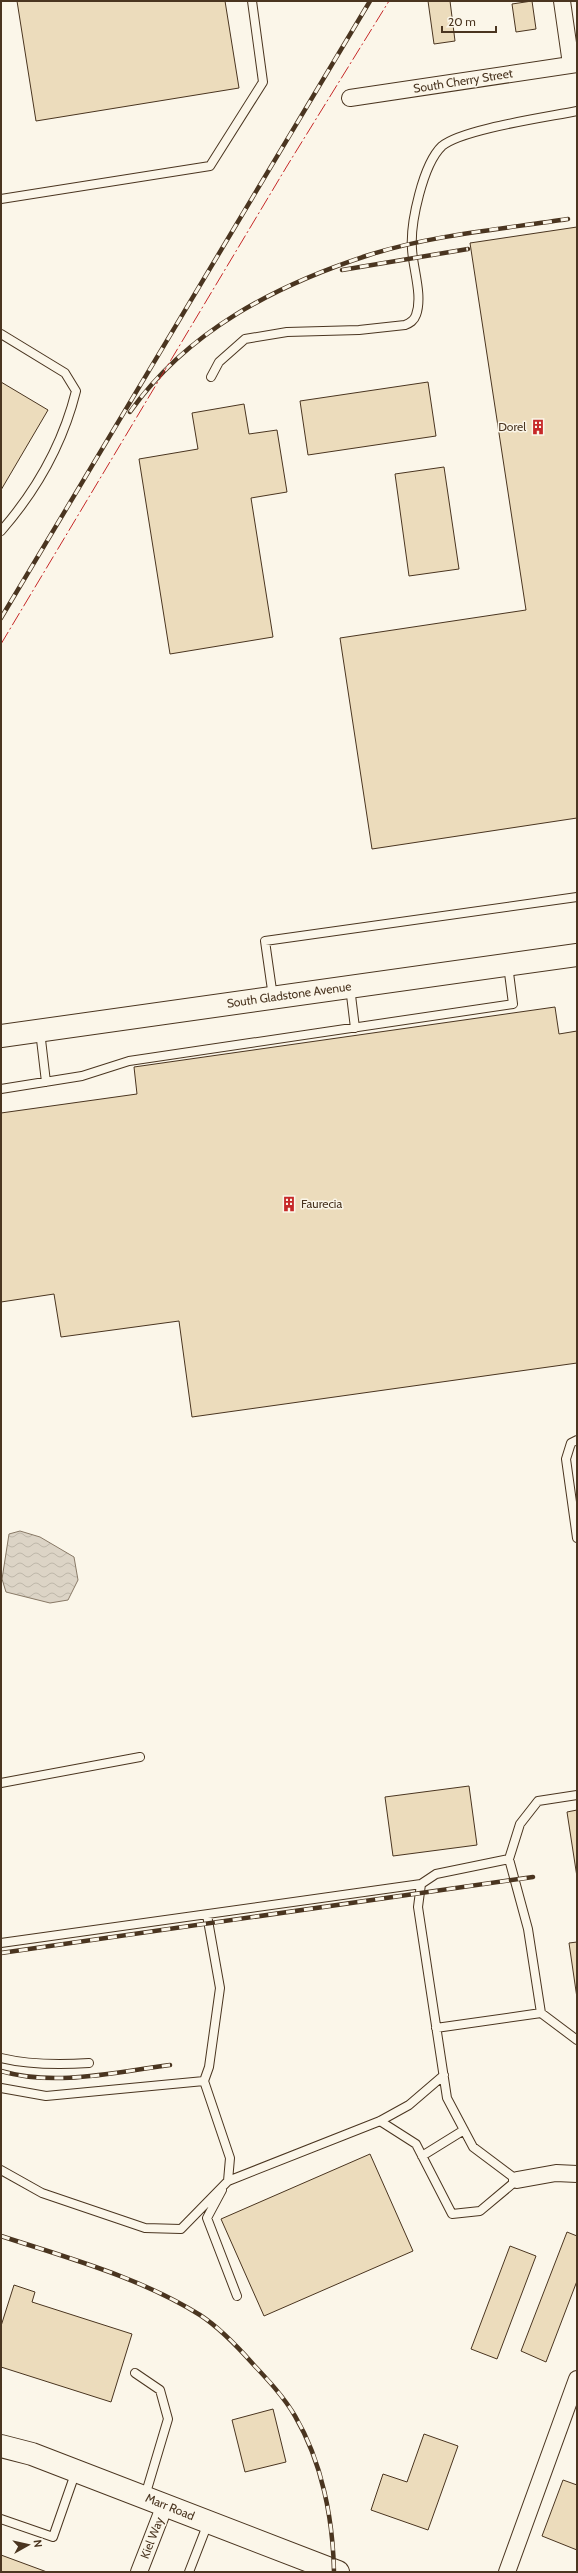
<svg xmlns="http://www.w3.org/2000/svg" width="578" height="2573" font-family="Cabin,sans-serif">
	<defs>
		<pattern id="water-waves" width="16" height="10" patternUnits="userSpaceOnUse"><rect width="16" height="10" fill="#dcd4c6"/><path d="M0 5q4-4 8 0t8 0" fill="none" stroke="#beb7aa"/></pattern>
	</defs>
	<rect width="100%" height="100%" fill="#fbf6e9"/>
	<path fill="url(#water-waves)" stroke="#887966" d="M20,1531L40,1537L74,1557L78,1580L68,1600L50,1603L6,1592L2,1579L9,1534Z"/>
	<path fill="#ecdcbc" stroke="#4a3520" d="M17,1H225L239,88L36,121Z
		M428,1H450L455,41L434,44Z
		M532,1L536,29L516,32L512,4Z
		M577,227V818L372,849L340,638L526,610L470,243Z
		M1,382L48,410L1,490Z
		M428,382L436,436L308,455L300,401Z
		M244,404L249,434L277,430L287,492L251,498L273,637L170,654L139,459L198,449L192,413Z
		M444,467L459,569L409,576L395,474Z
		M555,1007L559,1034L577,1031V1363L192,1417L179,1321L61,1337L54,1294L1,1302V1113L137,1094L134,1067Z
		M469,1786L477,1845L393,1856L385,1797Z
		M577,1810V1877L567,1812Z
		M577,1942V1998L569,1943Z
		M370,2154L413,2251L264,2316L221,2219Z
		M567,2232L577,2236V2281L546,2362L521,2351Z
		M510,2246L536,2256L497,2359L471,2349Z
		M14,2285L35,2292L32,2302L132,2334L111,2402L1,2367V2326Z
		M273,2409L286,2462L245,2472L232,2420Z
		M424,2434L458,2446L428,2530L371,2510L383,2474L407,2482Z
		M563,2480L577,2485V2550L542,2536Z
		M1,2555L47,2572H1Z"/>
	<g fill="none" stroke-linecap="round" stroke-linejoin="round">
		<defs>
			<path id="lane" d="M1,199L210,166L263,82L252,1
				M1,334L65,373L76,391C63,443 36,491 1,531
				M211,377L219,362L245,339L287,332L359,330L405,325C410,323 414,321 416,315C423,296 413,269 412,249C410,223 423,164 442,146C462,129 548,117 577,111
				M350,987L355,1028
				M273,997L265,941L577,897
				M40,1031L46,1082
				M1,1089L82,1076L129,1061L513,1004L508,965
				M577,1440L571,1443L566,1459L577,1538
				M1,1783L140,1757
				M509,1859L528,1929L541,2013
				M207,1915L220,1988L209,2067L204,2081L230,2158L228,2181L380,2121L409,2105L444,2075
				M1,1943L421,1884
				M436,2028L541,2013L577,2040
				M1,2058C30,2065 59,2065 89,2063
				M1,2088L46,2096L204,2081
				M380,2121L416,2144L452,2214L480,2211L517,2180L473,2147L447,2098L418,1907L421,1884L436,1874L509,1859L520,1824L538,1801L577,1795
				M422,2156L464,2130
				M1,2170L42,2193L145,2228L181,2229L228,2181
				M222,2190L207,2218L237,2296
				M135,2373L160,2390L168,2419L145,2496
				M1,2519L53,2537L76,2471
				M189,2572L208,2523"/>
			<path id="street" d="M562,1L571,64
				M350,98L577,64
				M517,2180L556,2173L577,2174
				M139,2572L165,2505
				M507,2572L577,2379"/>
			<path id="secondary" d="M1,1036L577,955
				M1,2446L32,2454L338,2572"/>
		</defs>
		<use href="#lane" stroke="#4a3520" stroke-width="10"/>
		<use href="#street" stroke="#4a3520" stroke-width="18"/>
		<use href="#secondary" stroke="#4a3520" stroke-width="24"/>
		<use href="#lane" stroke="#fbf6e9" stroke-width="8"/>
		<use href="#street" stroke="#fbf6e9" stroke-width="16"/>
		<use href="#secondary" stroke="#fbf6e9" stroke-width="22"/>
		<defs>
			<path id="rail" d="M342,270L468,249
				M130,412C187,331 276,285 369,255C431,235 503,229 568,219
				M1,618L370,1
				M1,1953L533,1877
				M1,2071C55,2087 116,2072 170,2065
				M1,2236C68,2258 139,2277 200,2315C220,2328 237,2346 253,2364C268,2380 284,2397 295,2416C322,2462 333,2519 334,2572"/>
		</defs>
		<use href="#rail" stroke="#4a3520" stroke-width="4.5"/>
		<use href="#rail" stroke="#fbf6e9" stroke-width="3" stroke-dasharray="9" stroke-linecap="butt"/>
		<path stroke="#c62828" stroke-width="1" stroke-dasharray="14 3 2 3" stroke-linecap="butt" d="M1,644L287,166L389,1"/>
	</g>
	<defs>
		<symbol id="building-bare" viewBox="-9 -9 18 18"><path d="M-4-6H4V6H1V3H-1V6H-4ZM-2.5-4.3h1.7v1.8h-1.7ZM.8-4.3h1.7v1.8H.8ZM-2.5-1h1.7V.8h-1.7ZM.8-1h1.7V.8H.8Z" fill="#c62828" stroke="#fbf6e9" stroke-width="2.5" paint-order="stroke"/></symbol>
	</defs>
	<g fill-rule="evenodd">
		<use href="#building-bare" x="527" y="416" width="22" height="22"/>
		<use href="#building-bare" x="278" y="1193" width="22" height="22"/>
	</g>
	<g text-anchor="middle" stroke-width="3" stroke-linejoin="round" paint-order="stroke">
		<g font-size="12" fill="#4a3520" stroke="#fbf6e9">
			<text transform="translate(463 81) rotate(-9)" y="4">South Cherry Street</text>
			<text transform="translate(289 995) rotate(-8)" y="4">South Gladstone Avenue</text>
			<text transform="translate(170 2507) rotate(22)" y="4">Marr Road</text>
			<text transform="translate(152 2538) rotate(-69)" y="4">Kiel Way</text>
		</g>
		<g font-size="12" fill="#4a3520" stroke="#fbf6e9" text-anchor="end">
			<text x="526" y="431">Dorel</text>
			<text x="301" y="1208" text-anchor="start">Faurecia</text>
		</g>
	</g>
	<rect width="578" height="2573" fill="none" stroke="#4a3520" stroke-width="4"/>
	<g transform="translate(28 2545) rotate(82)" stroke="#fbf6e9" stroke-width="3" paint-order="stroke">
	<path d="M0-3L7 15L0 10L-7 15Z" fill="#4a3520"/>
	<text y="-6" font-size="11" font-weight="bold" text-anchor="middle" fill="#4a3520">N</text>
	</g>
	<path d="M442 26v6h54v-6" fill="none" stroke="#4a3520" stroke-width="2"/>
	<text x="448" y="26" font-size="12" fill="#4a3520" stroke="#fbf6e9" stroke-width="3" paint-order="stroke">20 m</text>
</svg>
